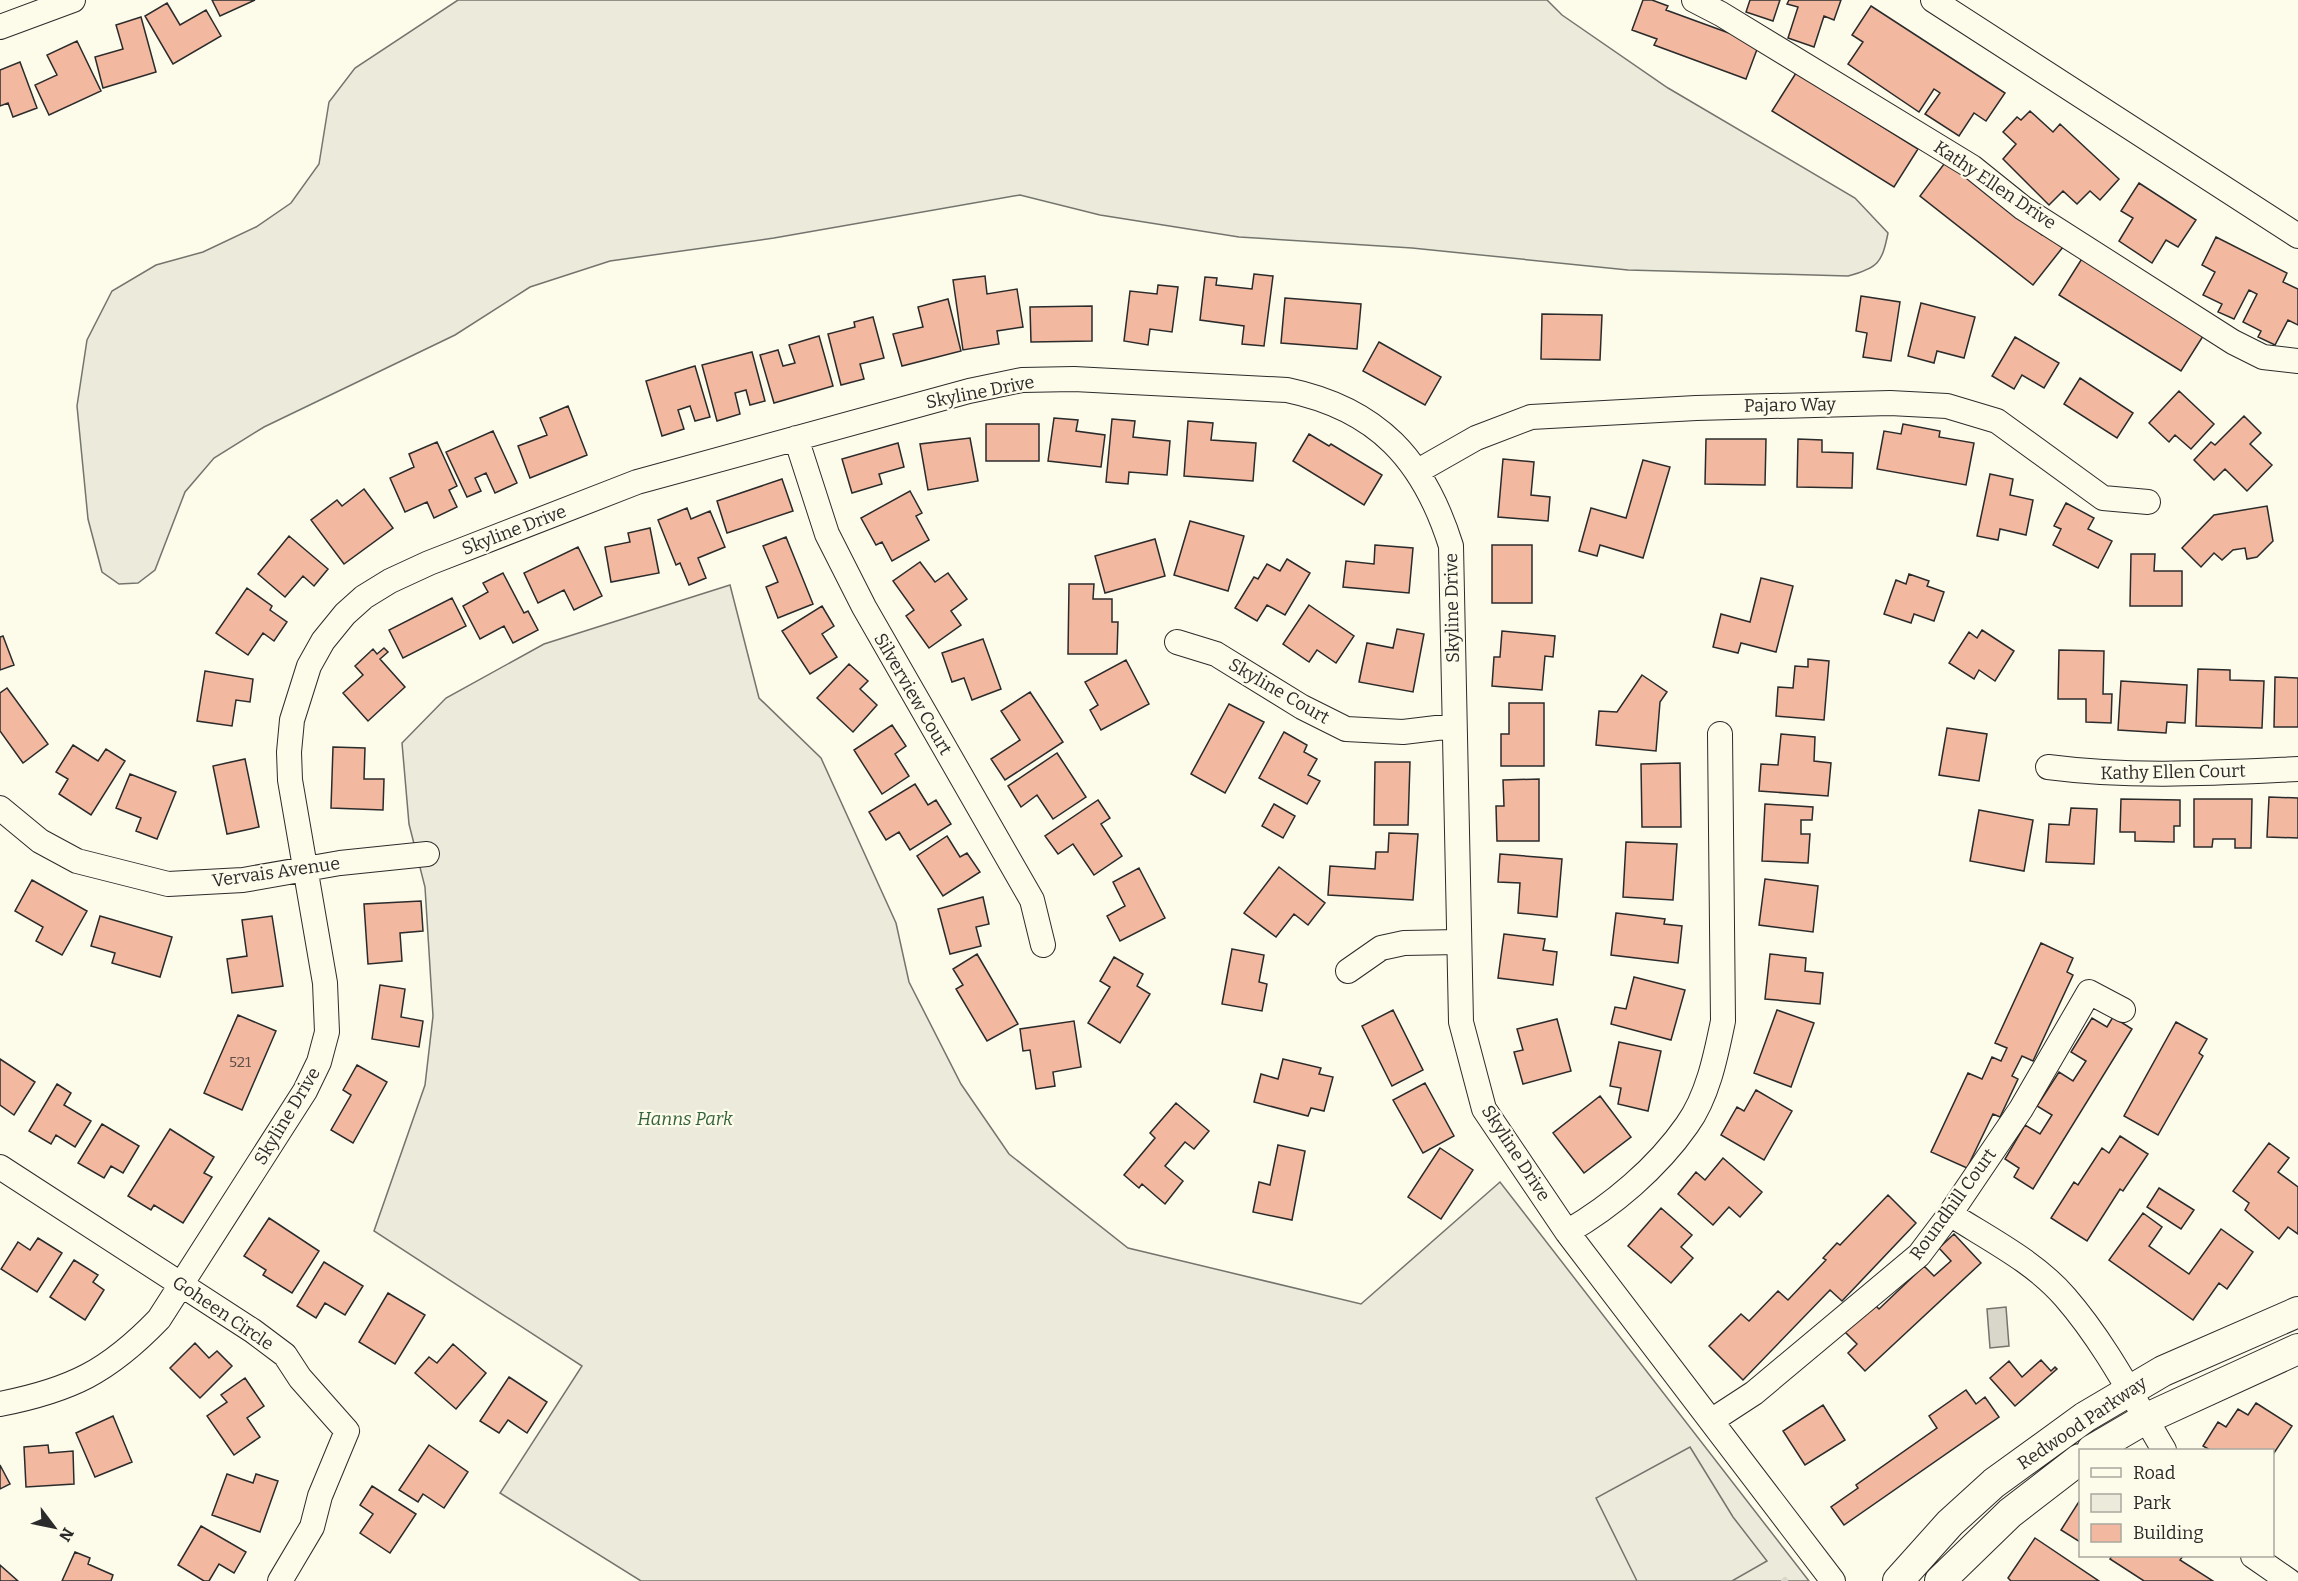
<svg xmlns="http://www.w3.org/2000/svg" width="2298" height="1581" font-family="Bitter,serif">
	<rect width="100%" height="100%" fill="#fdfbea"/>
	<path fill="#ecebdb" stroke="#74746e" stroke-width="1.5" d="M458,0H1547L1562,15L1668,88L1855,198L1888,233C1882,263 1878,268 1848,276L1628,270L1412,248L1239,237L1100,215L1020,195L774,238L610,261L530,287L455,335L264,427L214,458L185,492L155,570L138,583L119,584L102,572L88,519L77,406L87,340L112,291L156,265L203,252L256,227L291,203L319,164L329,102L355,68Z
		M730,585L759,698L821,758L896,923L909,982L961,1084L1009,1154L1128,1248L1361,1304L1500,1182L1809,1581H641L500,1493L582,1366L374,1231L425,1085L433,1016L425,887L409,824L402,743L446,698L544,644Z"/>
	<path fill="#eceadb" stroke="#74746e" stroke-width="1.5" d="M1690,1447L1733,1517L1767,1561L1732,1581H1637L1596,1498Z"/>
	<path fill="#d8d7c9" stroke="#74746e" stroke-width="1.5" d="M2006,1307L2009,1346L1990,1348L1987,1309Z"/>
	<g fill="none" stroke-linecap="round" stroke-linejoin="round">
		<path stroke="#d8d7c9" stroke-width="6" d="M1784,1581L1785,1580"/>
	</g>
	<path fill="#f2b8a0" stroke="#2b2b2b" stroke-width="1.5" d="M212,0H255L220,16Z
		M1643,0H1652L1668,6L1666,10L1759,44L1746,79L1654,45L1657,39L1632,30Z
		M1750,0H1780L1773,21L1746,12Z
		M1789,0H1841L1834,20L1824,16L1814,47L1788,38L1798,7L1787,4Z
		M167,3L180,25L206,10L221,36L173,64L145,16Z
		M1871,6L2005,93L1986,121L1974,113L1959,136L1925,114L1940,93L1934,89L1919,112L1848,64L1863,42L1852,35Z
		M141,17L156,72L103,88L95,57L123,49L116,25Z
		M77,41L101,91L49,115L35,85L57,75L47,55Z
		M20,62L37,108L13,117L8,103L0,106V70Z
		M1796,73L1918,149L1894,187L1772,111Z
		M2030,111L2053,132L2060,124L2119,179L2100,200L2090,191L2077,204L2063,191L2049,205L2003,159L2016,144L2003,132L2017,117L2021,120Z
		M1947,160L2042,235L2044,232L2063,247L2033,285L1920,196Z
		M2139,183L2196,220L2178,247L2166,240L2152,263L2119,241L2133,218L2121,211Z
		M2216,237L2287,273L2283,282L2298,289V325L2288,320L2275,345L2258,337L2261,331L2243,322L2257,294L2249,290L2234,319L2218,312L2222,304L2203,295L2215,272L2202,265Z
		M2083,257L2205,333L2181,371L2059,295Z
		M1254,274L1273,276L1264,346L1242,344L1244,326L1200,320L1205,277L1217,278L1216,285L1252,289Z
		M985,276L987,294L1017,289L1023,327L997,331L999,344L963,350L953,280Z
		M1158,285L1178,287L1172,332L1150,329L1148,345L1124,341L1130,291L1157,294Z
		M1861,296L1900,302L1891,361L1863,357L1867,333L1856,331Z
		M1285,298L1361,304L1357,349L1281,343Z
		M948,299L961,351L902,366L893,334L923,327L918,307Z
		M1921,303L1975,317L1964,358L1937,351L1934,363L1908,356Z
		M1092,306V341L1031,342L1030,307Z
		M1542,314L1602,315L1600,360L1541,359Z
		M873,317L884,358L860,364L864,379L841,385L828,334L855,327L854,322Z
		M819,336L833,386L774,403L760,355L778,350L783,366L795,363L789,345Z
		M2015,337L2059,363L2044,388L2022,375L2014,389L1992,376Z
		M1379,342L1441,377L1425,405L1363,371Z
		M752,352L765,401L750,405L746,390L735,393L740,414L717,421L702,365Z
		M695,366L710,417L695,421L690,406L678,410L684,429L662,436L646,381Z
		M2080,378L2133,413L2117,438L2064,404Z
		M2179,391L2214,424L2191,449L2175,435L2169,442L2149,423Z
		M568,406L587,455L530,478L518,446L547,435L540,418Z
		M2244,416L2261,433L2250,444L2272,465L2247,491L2225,469L2214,480L2194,460L2211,442L2215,445Z
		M1054,418L1078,420L1076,431L1105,435L1101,467L1048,461Z
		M1112,419L1135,421L1133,437L1170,441L1167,475L1129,472L1128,484L1106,482Z
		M1188,421L1213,423L1211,440L1256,443L1253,481L1184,476Z
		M986,424H1039V461H986Z
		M1903,424L1940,431L1939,437L1974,443L1966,485L1877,469L1884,431L1901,434Z
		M493,431L517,483L495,493L486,473L475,478L481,491L467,497L446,452Z
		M1309,434L1329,446L1331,444L1382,475L1364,505L1293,461Z
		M970,438L978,481L928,490L920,444Z
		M1706,439H1766L1765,485L1705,484Z
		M1798,439L1822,440V452L1853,453L1852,488L1797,487Z
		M437,442L457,486L449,490L457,507L434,518L427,502L405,512L390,478L414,467L409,454Z
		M898,443L904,467L879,474L882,484L852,493L842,459Z
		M1503,459L1534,462L1531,495L1550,497L1548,521L1498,517Z
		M1643,460L1670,467L1643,558L1600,545L1597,556L1579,551L1591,508L1626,518Z
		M1990,474L2013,479L2010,495L2033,500L2026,535L2000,529L1998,540L1977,536Z
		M782,479L793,511L727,533L717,501Z
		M364,489L393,528L344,564L311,520L337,500L342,506Z
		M910,491L922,513L916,516L929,540L892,561L882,542L876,545L861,518Z
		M2066,503L2094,518L2088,529L2112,541L2098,568L2053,545L2061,529L2054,526Z
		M2267,506L2273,541L2257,557L2247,559L2245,548L2233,550L2222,560L2214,553L2201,567L2182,548L2214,515Z
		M687,508L691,519L710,511L725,547L698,558L706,578L689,585L680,563L676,565L658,520Z
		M1190,521L1244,536L1228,591L1174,575Z
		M650,528L659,573L611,582L605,547L630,542L628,533Z
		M289,536L328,569L314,586L303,576L285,597L258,574Z
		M786,537L813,604L778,618L766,587L778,582L763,546Z
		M1155,539L1165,576L1105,593L1095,556Z
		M1375,545L1413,548L1409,593L1343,587L1346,561L1374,564Z
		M1492,545H1532V603H1492Z
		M578,547L602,596L574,610L564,590L538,603L524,573Z
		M2131,554H2155L2154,571H2182V606H2130Z
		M1287,559L1310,573L1285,615L1267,605L1257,621L1235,608L1254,577L1258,579L1267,564L1280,571Z
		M920,562L935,582L948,573L967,599L951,611L961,625L929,648L906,616L914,610L893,581Z
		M503,573L524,613L528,611L538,630L513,643L504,626L480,639L463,606L488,592L483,583Z
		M1909,574L1929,581L1927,586L1944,592L1934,621L1914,614L1911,623L1884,614L1896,580L1906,584Z
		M1761,578L1793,586L1776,652L1741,643L1738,653L1713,647L1721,614L1750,622Z
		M1069,584H1094L1093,599H1112V622H1118L1117,654H1068Z
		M247,588L272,606L270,610L287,622L274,641L263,633L248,655L216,633Z
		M452,598L466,626L403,658L389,630Z
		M1309,605L1354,636L1336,663L1317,650L1309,662L1283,644Z
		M822,606L834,626L822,634L837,657L810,674L782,631Z
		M1397,629L1424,634L1413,692L1359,682L1367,643L1393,648Z
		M1982,630L2014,651L1995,681L1979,670L1974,679L1949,663L1969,632L1977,638Z
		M1502,631L1555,636L1553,657L1545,656L1542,690L1492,686L1494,657H1500Z
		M3,636L14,665L0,670V637Z
		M983,639L1001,689L972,700L964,678L952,682L942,653Z
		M384,648L388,652L380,659L405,687L368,721L343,693L363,675L355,666L373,649L377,654Z
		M2059,650L2104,651L2103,694H2112L2111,723L2086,722V699H2058Z
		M1808,659L1829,661L1824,720L1776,716L1778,687L1793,688L1795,666L1808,667Z
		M1126,660L1149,704L1101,730L1090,710L1098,705L1085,682Z
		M849,664L868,681L860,689L877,705L853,732L817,698Z
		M2198,669L2230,670V680L2264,681L2262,728L2196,726Z
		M205,671L253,679L250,702L236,700L232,726L197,721Z
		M1642,675L1667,692L1660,702L1656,751L1596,745L1599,711L1617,712Z
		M2275,677L2298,678V727H2274Z
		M2121,681L2187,685L2185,723L2167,722L2166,733L2118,730Z
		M7,688L48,744L23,763L0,731V693Z
		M1030,692L1063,742L1005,780L991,759L1020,740L1001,711Z
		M1509,703H1544V766H1501V734H1509Z
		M1229,704L1264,722L1225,793L1191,774Z
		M892,725L906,746L895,754L909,776L882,794L854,750Z
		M1947,728L1987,734L1979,781L1939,775Z
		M1284,732L1307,745L1304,752L1317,759L1308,775L1320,781L1307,804L1259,778Z
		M1781,734L1815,737L1814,761L1831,763L1828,796L1759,791L1761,764L1778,765Z
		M73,745L98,761L106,749L125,761L91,815L59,794L68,779L56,772Z
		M333,747L365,748L364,779H384L383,810L331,808Z
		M1057,753L1086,797L1053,819L1037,795L1021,807L1008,786Z
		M245,759L259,827L227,834L213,766Z
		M1375,762H1410L1408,825H1374Z
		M1680,763L1681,827H1642L1641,764Z
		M130,774L176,792L157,839L136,831L141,818L116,808Z
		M1539,779V841H1497L1496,806H1504L1503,780Z
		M915,784L928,805L936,800L951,824L910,850L899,832L886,840L869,812Z
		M2269,797L2298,798V838L2267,837Z
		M2121,799L2180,800V826H2174V842L2135,841V832H2120Z
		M2194,799H2252L2251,848H2235V839H2213L2212,847H2194Z
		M1098,800L1110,818L1101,824L1122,856L1094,875L1073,844L1058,854L1045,836Z
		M1274,804L1295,816L1283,838L1262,826Z
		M1765,804L1813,807L1812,820H1801V834H1810L1808,863L1762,861Z
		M2071,808L2097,809L2094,864L2046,862L2049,824L2069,825Z
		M1979,810L2033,820L2024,871L1970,861Z
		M1389,833L1418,834L1413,900L1328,895L1330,866L1375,869L1376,852H1388Z
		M947,836L960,857L967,853L980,872L943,896L917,856Z
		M1626,842L1677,844L1673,900L1623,897Z
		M1500,854L1562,859L1557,917L1518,913L1520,883L1498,882Z
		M1279,867L1325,903L1308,925L1294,914L1276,937L1244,913Z
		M1139,868L1165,918L1120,941L1107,916L1125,906L1113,882Z
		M1765,879L1818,886L1813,932L1759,925Z
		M32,880L87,911L62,955L36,941L43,927L15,911Z
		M983,897L989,924L976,927L981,946L950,954L938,909Z
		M421,901L423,931L400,933L402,961L368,964L364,904Z
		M1616,913L1665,919L1664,924L1682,926L1678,963L1611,955Z
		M100,916L172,937L160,977L112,963L115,953L91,946Z
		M272,916L283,986L232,993L227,959L247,956L242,920Z
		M1504,934L1545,939L1543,950L1557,952L1553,985L1498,978Z
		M2041,943L2073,958L2067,972L2073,975L2033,1061L2022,1056L2012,1076L2018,1079L2000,1117L1993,1114L1967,1168L1931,1152L1968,1073L1982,1079L1992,1057L2001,1061L2007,1048L1995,1043Z
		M1232,949L1264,955L1259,982L1267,984L1262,1011L1222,1004Z
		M977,954L1018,1024L987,1041L956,989L963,985L953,969Z
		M1770,954L1806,958L1805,971L1823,973L1820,1004L1765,999Z
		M1114,957L1143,974L1137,986L1150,994L1120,1043L1088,1023L1110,987L1100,981Z
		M1634,977L1685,990L1671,1040L1611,1024L1615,1007L1626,1009Z
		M380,985L405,989L401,1017L423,1021L419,1047L372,1039Z
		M1393,1010L1423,1070L1392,1086L1362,1026Z
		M1777,1010L1814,1023L1791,1087L1754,1073Z
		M238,1015L276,1031L242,1110L204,1093Z
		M2113,1017L2132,1029L2033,1189L2014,1177L2019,1168L2005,1159L2025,1125L2040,1134L2052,1115L2037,1106L2059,1072L2073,1081L2086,1061L2071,1052L2092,1018L2107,1027Z
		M1557,1019L1571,1071L1523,1084L1514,1052L1523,1050L1517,1029Z
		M1074,1021L1081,1067L1053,1072L1055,1086L1036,1089L1030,1050L1023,1051L1020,1029Z
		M2176,1022L2207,1039L2199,1053L2203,1056L2158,1135L2124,1116Z
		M1619,1042L1661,1051L1648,1111L1618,1104L1621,1088L1610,1086Z
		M0,1059L35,1082L14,1115L0,1105Z
		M1283,1059L1321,1068L1319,1074L1333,1077L1324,1111L1311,1108L1308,1116L1254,1102L1261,1074L1278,1079Z
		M357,1065L387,1082L353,1143L331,1130L351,1095L343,1090Z
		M1425,1083L1454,1136L1423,1153L1393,1100Z
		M57,1084L71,1093L64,1105L91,1121L75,1147L56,1135L51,1144L29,1131Z
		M1756,1090L1792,1111L1764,1160L1721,1135L1737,1107L1744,1111Z
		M1600,1096L1631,1137L1584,1173L1553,1133Z
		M1176,1103L1209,1131L1194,1149L1185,1142L1165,1166L1183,1181L1165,1204L1142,1184L1139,1188L1124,1175L1155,1138L1150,1133Z
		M102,1124L139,1146L123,1173L111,1166L104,1178L78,1163Z
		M170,1129L214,1157L204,1173L212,1177L183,1223L154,1205L151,1210L128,1196Z
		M2120,1136L2148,1154L2123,1191L2120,1189L2087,1241L2051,1218L2074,1182L2078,1185L2102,1148L2109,1153Z
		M2269,1143L2289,1158L2278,1172L2298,1187V1234L2288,1227L2279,1239L2245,1210L2249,1203L2233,1191Z
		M1278,1145L1305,1151L1292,1220L1253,1212L1259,1182L1270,1185Z
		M1440,1148L1473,1170L1441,1219L1408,1197Z
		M1723,1158L1762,1192L1740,1217L1729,1207L1713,1225L1678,1194L1696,1172L1705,1180Z
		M2159,1188L2194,1210L2181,1229L2147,1207Z
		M1888,1195L1916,1223L1842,1301L1830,1290L1743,1380L1709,1346L1741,1314L1749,1321L1778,1291L1788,1300L1826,1260L1823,1258L1837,1243L1840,1245Z
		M1661,1208L1692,1235L1681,1247L1693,1258L1671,1283L1628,1246Z
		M2143,1213L2162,1227L2149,1246L2189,1274L2221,1229L2253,1252L2227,1289L2219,1283L2193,1320L2109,1260Z
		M269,1218L319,1251L292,1293L263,1275L266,1270L244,1256Z
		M1954,1234L1981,1263L1865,1371L1848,1353L1857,1344L1845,1332L1874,1304L1879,1309L1924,1266L1934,1276L1951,1261L1939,1248Z
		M38,1238L62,1253L37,1292L1,1269L18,1242L30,1250Z
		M74,1260L98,1275L93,1282L104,1290L85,1320L50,1297Z
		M324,1262L363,1286L345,1315L325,1303L316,1318L297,1306Z
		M388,1293L425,1315L395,1364L359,1342Z
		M195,1343L209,1358L217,1351L232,1366L200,1398L170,1368Z
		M453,1344L486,1373L456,1409L415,1373L429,1357L437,1363Z
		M2041,1360L2051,1371L2055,1367L2057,1369L2015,1406L1990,1378L2009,1361L2022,1377Z
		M509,1377L547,1402L527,1433L508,1420L499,1433L480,1421Z
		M245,1378L264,1406L247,1418L260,1437L234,1455L207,1416L227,1402L221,1395Z
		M1966,1390L1976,1404L1985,1397L1999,1417L1844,1525L1831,1507L1858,1488L1856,1485L1937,1428L1929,1416Z
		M2256,1403L2292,1426L2272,1456V1450H2210L2203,1446L2218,1422L2226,1427L2238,1409L2248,1415Z
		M1823,1405L1845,1440L1805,1465L1783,1431Z
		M113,1416L132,1462L95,1477L76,1433Z
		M48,1445L49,1453L73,1451L74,1484L26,1487L24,1447Z
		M429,1445L468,1472L444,1508L423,1494L418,1502L399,1490Z
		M0,1465L10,1484L0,1489Z
		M227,1474L253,1483L256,1474L278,1481L260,1532L212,1515Z
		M372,1486L416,1514L390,1553L360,1533L373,1514L360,1505Z
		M2080,1500V1542L2061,1530Z
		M201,1526L246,1552L234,1573L219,1564L209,1581H204L178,1565Z
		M2035,1538L2099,1581H2011L2008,1578Z
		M75,1552L90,1558L88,1564L113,1575L111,1581H62Z
		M2112,1556H2183L2180,1560L2213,1581H2144L2110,1559Z
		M0,1565L18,1581H0Z"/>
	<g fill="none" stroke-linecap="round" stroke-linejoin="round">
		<defs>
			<path id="minor" d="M1694,0L1721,14L1972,167L2023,208L2233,342L2263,357L2298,361
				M1933,0L2298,236
				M0,27L73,0
				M796,438L827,534L864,607L1032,900L1043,945
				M1418,471L1476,438L1531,417L1696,408L1890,403L1947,406L1997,421L2103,498L2148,502
				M1177,642L1216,654L1302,707L1346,729L1403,732L1453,726
				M2048,767C2132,778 2214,773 2298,769
				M0,808L40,841L77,861L168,884L243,880L340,863L427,854
				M1348,971L1381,948L1404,943L1459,942
				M0,1167L253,1331L285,1355L300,1378L347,1431L320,1496L312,1527L280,1581
				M1950,1214C1989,1239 2035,1262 2065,1297C2105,1343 2133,1398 2164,1450
				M1567,1232C1612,1206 1657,1168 1687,1125C1708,1096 1716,1055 1723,1021L1720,734
				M0,1404C71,1390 108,1372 159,1319L305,1091L319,1062L327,1032L325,983L290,780L289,752L292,720L309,666L323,641L345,614L364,597L390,581L429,563L637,482L969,391L1022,380L1074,379L1287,390C1378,409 1424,460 1451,546L1461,1022L1484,1109L1567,1232L1833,1581
				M1711,1421L1754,1393L1919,1255L1950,1214L2021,1109L2089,992L2123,1010
				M2253,1556L2289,1581"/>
			<path id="major" d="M2092,1450L2145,1419L2298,1349
				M1898,1581L1950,1523L1994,1483L2085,1417L2163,1371L2298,1312
				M1940,1581L2010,1513L2080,1459"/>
		</defs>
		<use href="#minor" stroke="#2b2b2b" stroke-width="26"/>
		<use href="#major" stroke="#2b2b2b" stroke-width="32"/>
		<use href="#minor" stroke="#fdfbea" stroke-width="24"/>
		<use href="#major" stroke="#fdfbea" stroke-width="30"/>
	</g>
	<g text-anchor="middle" stroke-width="4.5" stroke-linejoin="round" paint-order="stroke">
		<g font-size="15" fill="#5d4e48">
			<text x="240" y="1067">521</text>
		</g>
		<g font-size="18" fill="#2b2b2b" stroke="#fdfbea">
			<text transform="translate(1995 185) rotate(34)" y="6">Kathy Ellen Drive</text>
			<text transform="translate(980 392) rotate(-11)" y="6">Skyline Drive</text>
			<text transform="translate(1790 405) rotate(-1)" y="6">Pajaro Way</text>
			<text transform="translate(514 530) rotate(-21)" y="6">Skyline Drive</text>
			<text transform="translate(1452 608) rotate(-91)" y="6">Skyline Drive</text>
			<text transform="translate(1279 691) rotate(30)" y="6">Skyline Court</text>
			<text transform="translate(913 694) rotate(60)" y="6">Silverview Court</text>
			<text transform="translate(2173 772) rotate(-1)" y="6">Kathy Ellen Court</text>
			<text transform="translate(276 872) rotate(-8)" y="6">Vervais Avenue</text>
			<text transform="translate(287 1116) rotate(-59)" y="6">Skyline Drive</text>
			<text transform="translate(1516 1153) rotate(57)" y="6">Skyline Drive</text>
			<text transform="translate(1953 1204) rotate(-54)" y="6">Roundhill Court</text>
			<text transform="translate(223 1313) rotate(34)" y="6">Goheen Circle</text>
			<text transform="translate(2082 1423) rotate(-34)" y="6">Redwood Parkway</text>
		</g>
		<g font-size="18" font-style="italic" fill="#34623c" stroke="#fdfbea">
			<text x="685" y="1125">Hanns Park</text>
		</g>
	</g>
	<rect x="2079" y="1449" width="195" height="108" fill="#fdfbea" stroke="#a9a89e" stroke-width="1.5"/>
	<rect x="2091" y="1468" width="30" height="9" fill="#fdfbea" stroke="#a9a89e" stroke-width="1.5"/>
	<text x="2133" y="1479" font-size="18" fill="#2b2b2b">Road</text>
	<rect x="2091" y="1494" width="30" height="18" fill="#ecebdb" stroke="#a9a89e" stroke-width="1.5"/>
	<text x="2133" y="1509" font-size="18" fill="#2b2b2b">Park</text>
	<rect x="2091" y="1524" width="30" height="18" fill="#f2b8a0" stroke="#a9a89e" stroke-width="1.5"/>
	<text x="2133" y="1539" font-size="18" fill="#2b2b2b">Building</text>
	<g transform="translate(54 1527) rotate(122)" stroke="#fdfbea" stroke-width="4.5" paint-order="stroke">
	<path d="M0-4.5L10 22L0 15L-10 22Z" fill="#2b2b2b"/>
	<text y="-9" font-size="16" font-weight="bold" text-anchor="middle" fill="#2b2b2b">N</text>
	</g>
</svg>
